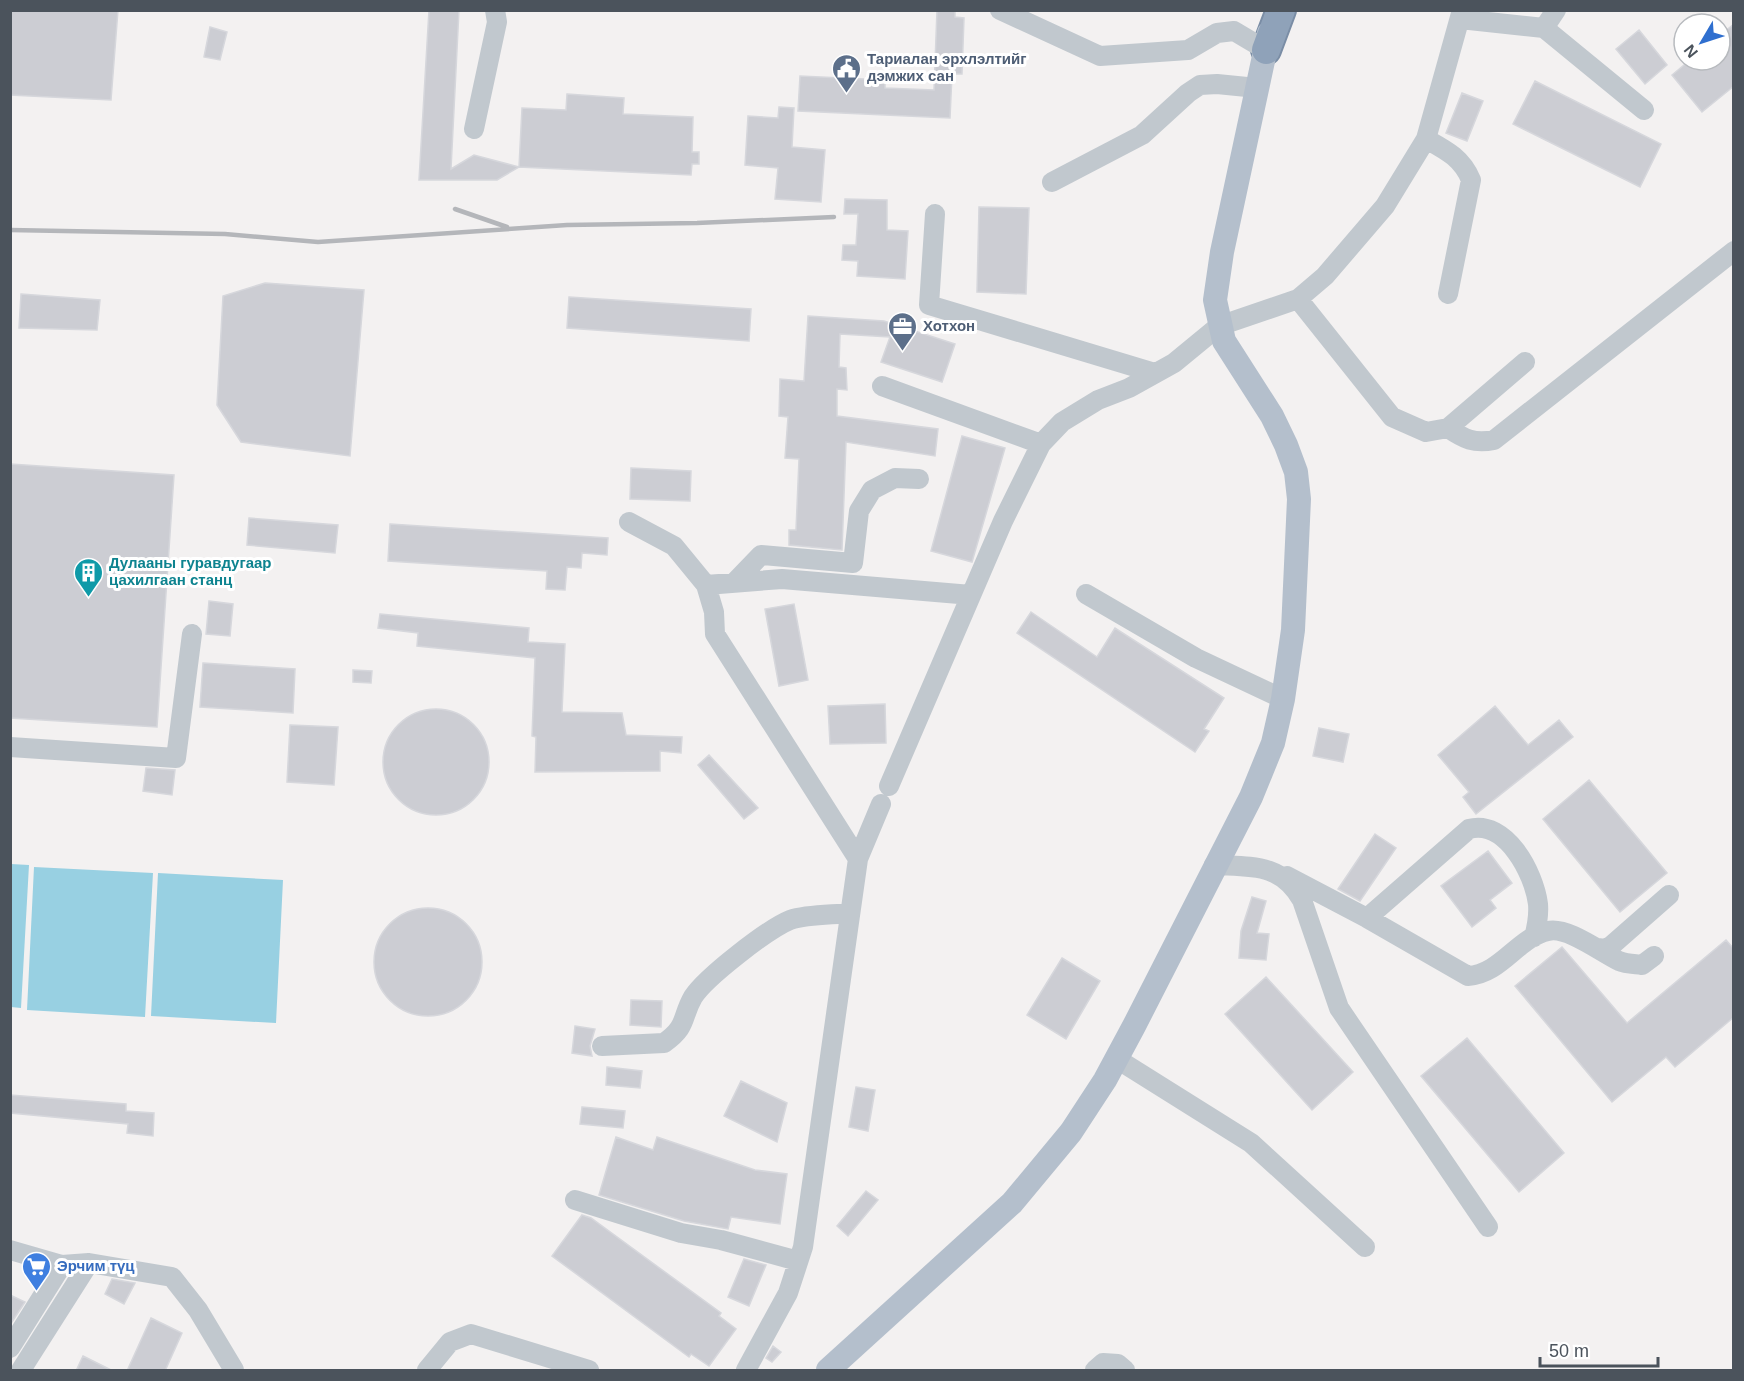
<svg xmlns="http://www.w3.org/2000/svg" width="1744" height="1381" font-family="Arial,sans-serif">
	<rect width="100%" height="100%" fill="#f3f1f1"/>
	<path fill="#98d0e2" d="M11,864L29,865L21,1008L11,1007Z
		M34,867L153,873L145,1017L27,1010Z
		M158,873L283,880L276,1023L151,1016Z"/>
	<path fill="#cccdd3" stroke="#d6d7dc" stroke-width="1.5" d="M10,10H118L111,100L10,95Z
		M429,10H459L451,169L474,155L519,167L497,180H419Z
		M937,10H955V17L964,18L962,74H952L950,118L798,111L800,76L885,80V88L934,90Z
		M1734,24V86L1702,112L1672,75L1690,60H1720V35Z
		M210,27L227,32L220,60L204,57Z
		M1639,30L1667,65L1645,84L1616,49Z
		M1535,81L1661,144L1640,187L1513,124Z
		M1462,93L1483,101L1467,141L1446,133Z
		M567,94L624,98L623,114L693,117L692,152H699V164H692L691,175L519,167L522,108L566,110Z
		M779,107L794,108L792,147L825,150L821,202L775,199L778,168L745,165L748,116L778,118Z
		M845,199L887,200V230L908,231L905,279L857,276L858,261L842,260L843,245H856L858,214H844Z
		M979,207L1029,208L1026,294L977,292Z
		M265,283L364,290L350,456L241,442L217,405L223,296Z
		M21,294L100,300L97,330L19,328Z
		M569,297L751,309L749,341L567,328Z
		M808,316L884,321L955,344L942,382L881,362L890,337L840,334L839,367L846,368L847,390L837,389V416L938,429L935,456L846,442L842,550L789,545V530H796L799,459L785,458L788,417L779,416L780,379L804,381Z
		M962,436L1005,448L972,562L931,551Z
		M10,464L174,475L157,727L10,718Z
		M631,468L691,471L690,501L630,499Z
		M249,518L338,525L335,553L247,545Z
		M390,524L608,538L607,555L582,553L581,568L567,567L565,590L546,589L547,571L388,561Z
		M209,601L233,604L230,636L206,634Z
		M794,604L808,680L779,686L765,609Z
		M1031,612L1097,657L1115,628L1224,698L1204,729L1209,731L1195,752L1017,633Z
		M380,614L529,628L528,642L565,644L562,712L622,713L626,735L682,737L681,753L660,751V771L535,772L536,737L532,736L535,658L417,646L418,633L378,628Z
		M203,663L295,669L293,713L200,707Z
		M353,670L372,671L371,683L353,682Z
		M885,704L886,743L830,744L828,706Z
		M1495,706L1528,745L1559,720L1573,737L1476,814L1463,797L1469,792L1438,755Z
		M383 762a53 53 0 1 1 106 0a53 53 0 1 1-106 0Z
		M290,725L338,727L334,785L287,782Z
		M1319,728L1349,734L1343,762L1313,756Z
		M709,755L758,808L744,819L698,765Z
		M146,768L175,770L172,795L143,791Z
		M1589,780L1667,873L1620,912L1543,819Z
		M1375,834L1396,848L1360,901L1338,889Z
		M1488,851L1512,883L1490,900L1496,908L1472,927L1441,886Z
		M1252,897L1266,901L1257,933L1269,934L1266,960L1239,958L1241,931Z
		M374 962a54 54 0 1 1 108 0a54 54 0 1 1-108 0Z
		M1726,940L1734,949V1017L1675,1067L1666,1057L1612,1102L1515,986L1562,947L1627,1023Z
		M1062,958L1100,981L1066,1039L1027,1015Z
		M1266,977L1353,1072L1312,1110L1225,1014Z
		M631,1000L662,1001L661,1027L630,1025Z
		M575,1026L595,1029L590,1046L592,1056L572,1053Z
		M1467,1038L1564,1153L1519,1192L1421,1076Z
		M607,1067L642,1071L640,1088L606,1085Z
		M741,1081L787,1103L777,1142L724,1116Z
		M856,1087L875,1090L868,1131L849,1127Z
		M10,1095L126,1104V1111L154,1113L153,1136L127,1133L128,1124L10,1113Z
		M582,1107L625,1111L623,1128L580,1124Z
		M616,1137L653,1150L657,1137L755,1170L787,1174L780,1224L731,1217L728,1229L684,1221L599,1195Z
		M866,1191L878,1200L848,1236L837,1226Z
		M582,1215L591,1218L721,1313L719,1316L736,1329L709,1366L691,1354L689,1357L552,1256Z
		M744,1259L766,1265L749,1306L728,1297Z
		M112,1279L135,1283L124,1304L105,1294Z
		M10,1295L25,1302L10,1325Z
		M151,1318L182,1333L165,1371H127Z
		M773,1346L781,1352L772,1362L766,1358Z
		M83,1356L113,1371H76Z"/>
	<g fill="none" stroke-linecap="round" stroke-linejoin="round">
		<defs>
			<path id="highway" d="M1266,50L1281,10"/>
		</defs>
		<use href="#highway" stroke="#7a8da5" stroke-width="32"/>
		<path stroke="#c1c8ce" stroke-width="20" d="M1000,10L1100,56L1188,50L1217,33L1234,31L1266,50
			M1460,19L1544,28L1644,110
			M1544,28L1556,10
			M474,129L497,22L495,10
			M1426,139C1446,150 1462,158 1471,180L1448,294
			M1052,182L1142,135L1188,93L1200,85L1217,84L1257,88
			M935,214L929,305L1155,373
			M1298,299L1392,417L1426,432L1448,428L1525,362
			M882,386L1041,444
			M1448,428C1464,439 1474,444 1494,440L1734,251
			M629,522L674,546L706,585L782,579L971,595
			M734,583L761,555L853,563L859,511L872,490L895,478L919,479
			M706,585L714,612L715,634L858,859
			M1086,594L1196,658L1283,699
			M10,747L176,758L192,634
			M889,786L1003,521L1041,444L1062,422L1098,400L1129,388L1174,363L1219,326L1298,299L1325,276L1385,206L1426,139L1462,10
			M1214,865C1252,867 1281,863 1302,900L1339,1008L1488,1227
			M1287,876L1367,918L1469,829C1506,819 1534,873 1538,904C1539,916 1537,926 1534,937
			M1367,918L1468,976C1501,974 1517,938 1548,931C1567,926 1602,953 1619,961C1626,964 1635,964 1642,965L1654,956
			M1597,948L1606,949L1612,945L1669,895
			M602,1046L664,1043C688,1026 681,1018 693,997C706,977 768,929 790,920C808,914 832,915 850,913
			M1117,1059L1251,1143L1365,1247
			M575,1200L681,1233L721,1240L798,1261
			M10,1250L62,1265L10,1348
			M62,1265L89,1263L172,1277L198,1310L234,1370
			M21,1370L89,1263
			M427,1370L450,1342L471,1334L589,1370
			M746,1370L788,1293L803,1247L858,859L881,804
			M1095,1370L1103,1363L1118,1364L1125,1370"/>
		<path stroke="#b4bfcc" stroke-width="24" d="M828,1370L1012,1203L1071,1132L1105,1080L1134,1026L1251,797L1273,743L1283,699L1293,630L1299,499L1296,472L1286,445L1272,416L1224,341L1215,300L1222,252L1269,33"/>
		<use href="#highway" stroke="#8fa2b9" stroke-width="28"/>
		<path stroke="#b4b6ba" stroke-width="4.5" d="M455,209L507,227
			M10,230L225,234L318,242L567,225L697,223L834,217"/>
	</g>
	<defs>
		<symbol id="civic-pin" viewBox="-11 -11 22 30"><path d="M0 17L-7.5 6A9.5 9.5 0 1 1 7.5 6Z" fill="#5c6f8a" stroke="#fff"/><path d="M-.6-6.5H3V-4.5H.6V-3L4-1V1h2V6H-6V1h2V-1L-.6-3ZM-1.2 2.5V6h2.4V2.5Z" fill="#fff"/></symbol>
		<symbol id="office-pin" viewBox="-11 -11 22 30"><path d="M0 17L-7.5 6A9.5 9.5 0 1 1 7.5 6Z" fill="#5c6f8a" stroke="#fff"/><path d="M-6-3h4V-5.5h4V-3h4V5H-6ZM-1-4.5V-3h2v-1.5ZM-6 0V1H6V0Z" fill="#fff"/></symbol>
		<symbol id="building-pin" viewBox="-11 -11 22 30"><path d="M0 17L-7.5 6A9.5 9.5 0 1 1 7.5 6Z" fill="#0f9aa8" stroke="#fff"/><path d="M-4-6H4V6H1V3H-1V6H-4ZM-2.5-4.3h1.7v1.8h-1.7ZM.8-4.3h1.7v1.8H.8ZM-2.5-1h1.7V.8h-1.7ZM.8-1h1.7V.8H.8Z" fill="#fff"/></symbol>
		<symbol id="supermarket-pin" viewBox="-11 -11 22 30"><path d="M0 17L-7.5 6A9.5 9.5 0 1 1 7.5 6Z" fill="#3f7fe0" stroke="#fff"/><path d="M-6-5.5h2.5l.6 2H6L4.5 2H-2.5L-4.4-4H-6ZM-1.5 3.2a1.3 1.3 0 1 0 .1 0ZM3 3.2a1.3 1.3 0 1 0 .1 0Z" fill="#fff"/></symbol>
	</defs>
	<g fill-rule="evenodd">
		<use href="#civic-pin" x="830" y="52" width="33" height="45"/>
		<use href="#office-pin" x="886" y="310" width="33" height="45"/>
		<use href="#building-pin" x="72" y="556" width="33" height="45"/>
		<use href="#supermarket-pin" x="20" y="1250" width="33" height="45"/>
	</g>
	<g text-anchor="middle" stroke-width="6" stroke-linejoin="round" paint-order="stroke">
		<g font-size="15" font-weight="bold" fill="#4e5e75" stroke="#fff" text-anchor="start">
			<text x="867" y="64">Тариалан эрхлэлтийг<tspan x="867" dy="17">дэмжих сан</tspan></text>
			<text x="923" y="331">Хотхон</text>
		</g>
		<g font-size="15" font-weight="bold" fill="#0d838f" stroke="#fff" text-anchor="start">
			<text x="109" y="568">Дулааны гуравдугаар<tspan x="109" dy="17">цахилгаан станц</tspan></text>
		</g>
		<g font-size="15" font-weight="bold" fill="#366cbe" stroke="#fff" text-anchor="start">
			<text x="57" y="1271">Эрчим түц</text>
		</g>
	</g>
	<rect width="1744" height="1381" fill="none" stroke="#4b535c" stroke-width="24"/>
	<g transform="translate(1702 42) rotate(231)"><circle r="28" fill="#ffffff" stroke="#b7babe" stroke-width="1.5"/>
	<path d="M0-4.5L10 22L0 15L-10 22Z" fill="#2f6fcf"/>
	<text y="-9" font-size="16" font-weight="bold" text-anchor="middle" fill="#4b535c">N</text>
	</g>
	<path d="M1540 1357v9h118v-9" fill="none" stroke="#4b535c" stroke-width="3"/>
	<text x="1549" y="1357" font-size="18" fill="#4b535c" stroke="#ffffff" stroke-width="4.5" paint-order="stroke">50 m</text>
</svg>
